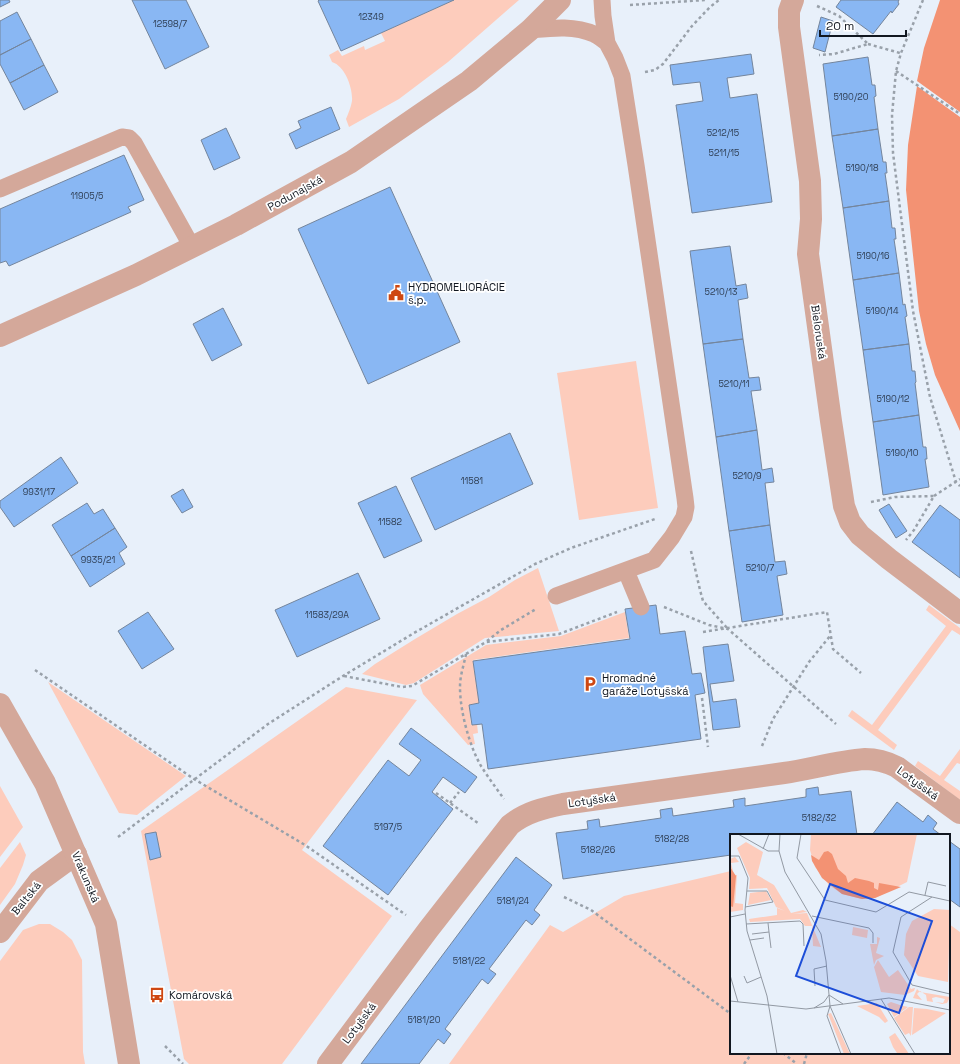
<svg xmlns="http://www.w3.org/2000/svg" width="960" height="1064" font-family="'Space Grotesk',sans-serif">
	<rect width="100%" height="100%" fill="#e8f0fa"/>
	<path fill="#fdccbc" d="M454,0H519L448,62L399,99L349,127L346,119C348,114 351,107 352,101C353,88 345,66 332,62L329,55L338,50L342,56L364,46L365,50L385,41L381,33Z
		M636,361L658,508L579,520L557,373Z
		M538,568L559,631L485,638L414,683L406,685L362,674L375,664L415,639L457,614L489,597L515,580Z
		M929,605L960,628V635L952,630L878,730L897,745L894,750L848,716L852,710L872,725L946,626L926,610Z
		M625,612L629,638L473,660L479,703L469,705L471,725L477,724L478,733L473,734L475,744L468,745L423,694L420,685L486,645L561,636Z
		M48,682L186,776L137,815L119,813Z
		M346,687L417,700L302,850L392,916L282,1064H189L184,1059L141,831Z
		M960,749V764L957,763L944,780L960,791V800L915,766L918,761L940,776Z
		M0,786L23,827L0,857Z
		M20,842L26,855L23,865L15,884L0,905V868Z
		M731,871V1053H949V924L960,932V1064H449L550,925L563,932L624,896Z
		M39,924H50L63,932L72,940L82,960L83,1052L85,1064H0V961L23,930Z"/>
	<path fill="#f39273" d="M940,0H960V112L917,81L924,48Z
		M917,86L960,117V431L935,375L926,344L919,311L906,190L908,145Z"/>
	<path fill="#89b7f3" stroke="#74859c" d="M0,0H9L10,2L0,7Z
		M132,0H186L209,47L165,69Z
		M319,0H454L341,51L318,1Z
		M841,0H899L898,2L899,4L892,13L891,11L873,34L836,7Z
		M17,12L31,39L0,55V21Z
		M821,17L833,21L825,52L813,48Z
		M31,39L44,65L10,83L0,64V55Z
		M751,54L754,74L727,78L730,98L757,94L772,202L692,213L676,105L703,101L700,82L673,85L670,65Z
		M868,57L872,85H875L876,96L874,97L878,129L832,136L823,64Z
		M44,65L58,92L24,110L10,83Z
		M331,107L340,129L296,149L289,134L301,128L298,121Z
		M226,128L240,158L214,170L201,140Z
		M878,129L883,162H886L887,173H885L889,201L843,208L832,136Z
		M124,155L144,200L128,207L131,212L9,266L6,261L0,263V209Z
		M390,187L460,342L368,384L298,229Z
		M889,201L892,228H895L896,239H894L899,273L853,280L843,208Z
		M730,246L736,286L746,284L748,298L738,300L743,339L703,344L690,251Z
		M899,273L903,305L905,304L907,316L905,317L909,344L863,350L853,280Z
		M223,308L242,345L212,361L193,324Z
		M743,339L749,378L759,377L761,390L751,391L757,430L716,437L703,344Z
		M909,344L912,371H915L916,382L915,383L919,415L873,422L863,350Z
		M919,415L923,447H926L927,459H925L929,487L883,495L873,422Z
		M757,430L762,470L772,468L774,482L765,483L770,525L729,531L716,437Z
		M510,433L533,484L435,530L411,478Z
		M61,457L78,483L14,527L0,507V501Z
		M396,486L422,541L384,558L358,503Z
		M183,489L193,507L182,513L171,496Z
		M87,503L94,514L103,509L115,528L71,556L52,525Z
		M889,504L907,531L896,538L879,510Z
		M940,505L960,520V578L912,542Z
		M770,525L775,562L785,561L787,574L777,576L783,615L742,622L729,531Z
		M115,528L127,547L119,553L125,564L90,587L71,556Z
		M358,573L380,619L297,657L275,610Z
		M656,605L660,634L685,631L692,674L701,673L705,693L695,695L701,739L488,769L482,724L472,725L469,705L479,703L473,661L630,639L625,609Z
		M148,612L174,649L142,669L118,631Z
		M728,644L734,681L710,684L713,702L736,699L740,727L713,730L703,647Z
		M411,728L477,777L465,793L443,777L432,792L453,809L388,895L323,846L388,760L409,776L421,760L399,744Z
		M818,787L819,795L851,791L857,835H731V855L563,879L556,833L588,829L587,821L599,819L600,827L661,818L660,810L672,808L673,816L734,807L733,800L745,798V806L806,797V789Z
		M897,802L923,822L928,815L937,823L933,829L941,835H872Z
		M156,832L161,857L150,860L145,834Z
		M949,841L960,849V907L949,899Z
		M516,857L552,885L534,910L540,915L532,925L526,920L489,969L496,974L488,984L482,979L445,1029L451,1034L444,1044L438,1039L419,1064H361Z"/>
	<g fill="none" stroke-linecap="round" stroke-linejoin="round">
		<path stroke="#99a1aa" stroke-width="2.5" stroke-dasharray="3 3" stroke-linecap="butt" d="M923,0L901,53L896,71L892,115L893,153L913,311L930,397L956,482L960,486
			M630,5L705,0
			M817,6L839,16L868,44L834,54L819,55
			M868,44L900,53
			M896,71L960,114
			M645,72L655,70L663,64L692,26L710,7L719,0
			M934,496L960,479
			M871,502L895,497L934,496L914,530L906,540
			M691,551L700,590L703,601L728,629
			M664,607L709,625L728,629L836,724
			M703,632L827,612L833,649L861,673
			M487,641L501,630L536,609
			M466,654C464,665 460,675 460,687C460,711 469,745 481,766C488,777 496,788 504,799
			M35,670L194,779L305,845L406,915
			M344,676L402,687L412,686L486,642L559,634L617,612
			M702,698L708,747
			M762,746L773,719L780,708L809,662L830,636
			M436,793L478,823
			M450,803L459,792
			M118,837L268,724L343,676L414,633L535,564L571,548L655,519
			M564,897L591,910L731,1014
			M165,1046L183,1064
			M783,1053L797,1064
			M744,1064L752,1053
			M804,1064L807,1053"/>
		<path stroke="#d4a89a" stroke-width="17" d="M530,30C551,28 574,25 594,34C599,36 603,40 607,43
			M0,189L122,137L129,138L134,143L192,247
			M626,571L641,607
			M556,596L654,560L672,537L684,517L686,507L685,498L636,165L622,76L615,58L607,43L603,16L602,0"/>
		<path stroke="#d4a89a" stroke-width="22" d="M793,0L789,11V27L810,181L811,219L808,254L831,421L844,506L850,522L860,535L889,559L960,613
			M0,336L136,275L236,225L351,162L469,81L530,30L560,0
			M0,932L39,881L76,854
			M328,1064L428,930L510,825C526,812 544,808 563,804C637,794 710,783 784,773C811,769 838,761 865,759C877,759 887,762 897,767L960,813"/>
		<path stroke="#d4a89a" stroke-width="22" d="M0,704L45,783L106,924L129,1064"/>
	</g>
	<defs>
		<symbol id="civic-bare" viewBox="-9 -9 18 18"><path d="M-.6-6.5H3V-4.5H.6V-3L4-1V1h2V6H-6V1h2V-1L-.6-3ZM-1.2 2.5V6h2.4V2.5Z" fill="#ce4711" stroke="#fff" stroke-width="2.5" paint-order="stroke"/></symbol>
		<symbol id="parking-bare" viewBox="-9 -9 18 18"><path d="M-3.5-5.5H1a3.5 3.5 0 0 1 0 7H-1V5.5H-3.5ZM-1-3.4V-.6H.8a1.4 1.4 0 0 0 0-2.8Z" fill="#ce4711" stroke="#fff" stroke-width="2.5" paint-order="stroke"/></symbol>
		<symbol id="bus-bare" viewBox="-9 -9 18 18"><path d="M-5-6H5V4H4V6H2V4H-2V6H-4V4H-5ZM-3.5-4V0h7V-4ZM-3.5 1.2v1.5H-2V1.2ZM2 1.2v1.5H3.5V1.2Z" fill="#ce4711" stroke="#fff" stroke-width="2.5" paint-order="stroke"/></symbol>
	</defs>
	<g fill-rule="evenodd">
		<use href="#civic-bare" x="385" y="282" width="22" height="22"/>
		<use href="#parking-bare" x="579" y="673" width="22" height="22"/>
		<use href="#bus-bare" x="146" y="984" width="22" height="22"/>
	</g>
	<g text-anchor="middle" stroke-width="3.5" stroke-linejoin="round" paint-order="stroke">
		<g font-size="9" fill="#2f3f55">
			<text x="371" y="20">12349</text>
			<text x="170" y="27">12598/7</text>
			<text x="851" y="100">5190/20</text>
			<text x="723" y="136">5212/15</text>
			<text x="724" y="156">5211/15</text>
			<text x="862" y="171">5190/18</text>
			<text x="87" y="199">11905/5</text>
			<text x="873" y="259">5190/16</text>
			<text x="721" y="295">5210/13</text>
			<text x="882" y="314">5190/14</text>
			<text x="734" y="387">5210/11</text>
			<text x="893" y="402">5190/12</text>
			<text x="902" y="456">5190/10</text>
			<text x="747" y="479">5210/9</text>
			<text x="472" y="484">11581</text>
			<text x="39" y="495">9931/17</text>
			<text x="390" y="525">11582</text>
			<text x="98" y="563">9935/21</text>
			<text x="760" y="571">5210/7</text>
			<text x="327" y="618">11583/29A</text>
			<text x="819" y="821">5182/32</text>
			<text x="388" y="830">5197/5</text>
			<text x="672" y="842">5182/28</text>
			<text x="598" y="853">5182/26</text>
			<text x="513" y="904">5181/24</text>
			<text x="469" y="964">5181/22</text>
			<text x="424" y="1023">5181/20</text>
		</g>
		<g font-size="11" fill="#111720" stroke="#fff">
			<text transform="translate(295 193) rotate(-29)" y="4">Podunajská</text>
			<text transform="translate(819 332) rotate(82)" y="4">Bieloruská</text>
			<text transform="translate(918 783) rotate(36)" y="4">Lotyšská</text>
			<text transform="translate(592 800) rotate(-8)" y="4">Lotyšská</text>
			<text transform="translate(86 877) rotate(67)" y="4">Vrakunská</text>
			<text transform="translate(26 898) rotate(-51)" y="4">Baltská</text>
			<text transform="translate(359 1023) rotate(-53)" y="4">Lotyšská</text>
		</g>
		<g font-size="11" fill="#111720" stroke="#fff" text-anchor="start">
			<text x="408" y="291">HYDROMELIORÁCIE<tspan x="408" dy="13">š.p.</tspan></text>
			<text x="602" y="682">Hromadné<tspan x="602" dy="13">garáže Lotyšská</tspan></text>
			<text x="169" y="999">Komárovská</text>
		</g>
	</g>
	<g transform="translate(730 834)">
		<rect width="220" height="220" fill="#e8f0fa"/>
		<path d="M81,0H187L177,48L145,64L132,65L112,60L99,51L85,33L80,16ZM16,8L33,18L27,41L44,51L61,79L73,76L77,78L63,80L77,79L91,113L83,112L82,92H75L70,85L20,88L19,85L47,81V74L55,77L46,73L37,54L19,55L20,44L7,14ZM5,23L9,28L1,29L4,41H7L5,69L13,70V76L0,78V25ZM36,57L41,66L18,71L20,59ZM204,75L220,76L218,148L188,142L174,121L176,100L182,87ZM123,93L138,96L137,104L122,101ZM147,103L150,104L146,119L154,122L146,126L144,131L140,110H147ZM148,126L159,143L168,136L181,155L185,154L184,157L175,161L151,158L144,133ZM187,155L190,158L220,163L217,169L212,170L205,168L213,169L215,165L206,163L202,164L203,168L197,167L196,161L190,157L187,160L192,166L183,164ZM161,168L170,171L178,173L164,183L157,170ZM147,169L158,187L155,189L149,183L127,172ZM179,173H183L181,202L179,199L175,201L164,184ZM184,174L197,175L216,179L182,201ZM101,179L120,220H114L98,180ZM165,199L179,220L167,219L163,213L159,203Z" fill="#fdccbc"/>
		<path d="M98,17L102,20L108,35L116,42L118,49L125,44L139,47L144,49V54L148,56L149,49L171,53L145,64L132,65L112,60L92,44L82,27L81,21L89,26L94,18ZM0,33L6,42L3,73L0,72Z" fill="#f39273"/>
		<path fill="none" stroke="#9299a3" stroke-width="1" d="M8,0L38,17H49M50,0L49,17L55,38L91,100L96,127L100,172L121,220M71,0L67,24L95,66L146,78L179,58L202,63M33,15L39,0M0,22H9L18,44L15,76L17,97L37,162L47,220M195,61L198,48L216,52M220,67L202,63L171,83L163,118L182,151L220,160M15,73L43,68L37,57H17M82,82L139,94L143,99V109M0,83L15,80M16,90L70,87L73,90L74,112M39,98L41,114M22,100L39,98L38,89M20,106L34,104M0,141L8,168M14,142L17,149L31,143M85,152L84,135L97,132M99,161L113,170M151,165L185,220M0,167L76,175L159,164L220,176M100,172L97,182L111,220M84,174L94,168L99,161"/>
		<path fill="#1d4ed8" fill-opacity="0.15" stroke="#1d4ed8" stroke-width="2" d="M100,50L202,87L169,179L66,142Z"/>
		<rect width="220" height="220" fill="none" stroke="#111720" stroke-width="2"/>
	</g>
	<path d="M820 30v6h86v-6" fill="none" stroke="#111720" stroke-width="2"/>
	<text x="826" y="30" font-size="12" fill="#111720" stroke="#ffffff" stroke-width="3" paint-order="stroke">20 m</text>
</svg>
